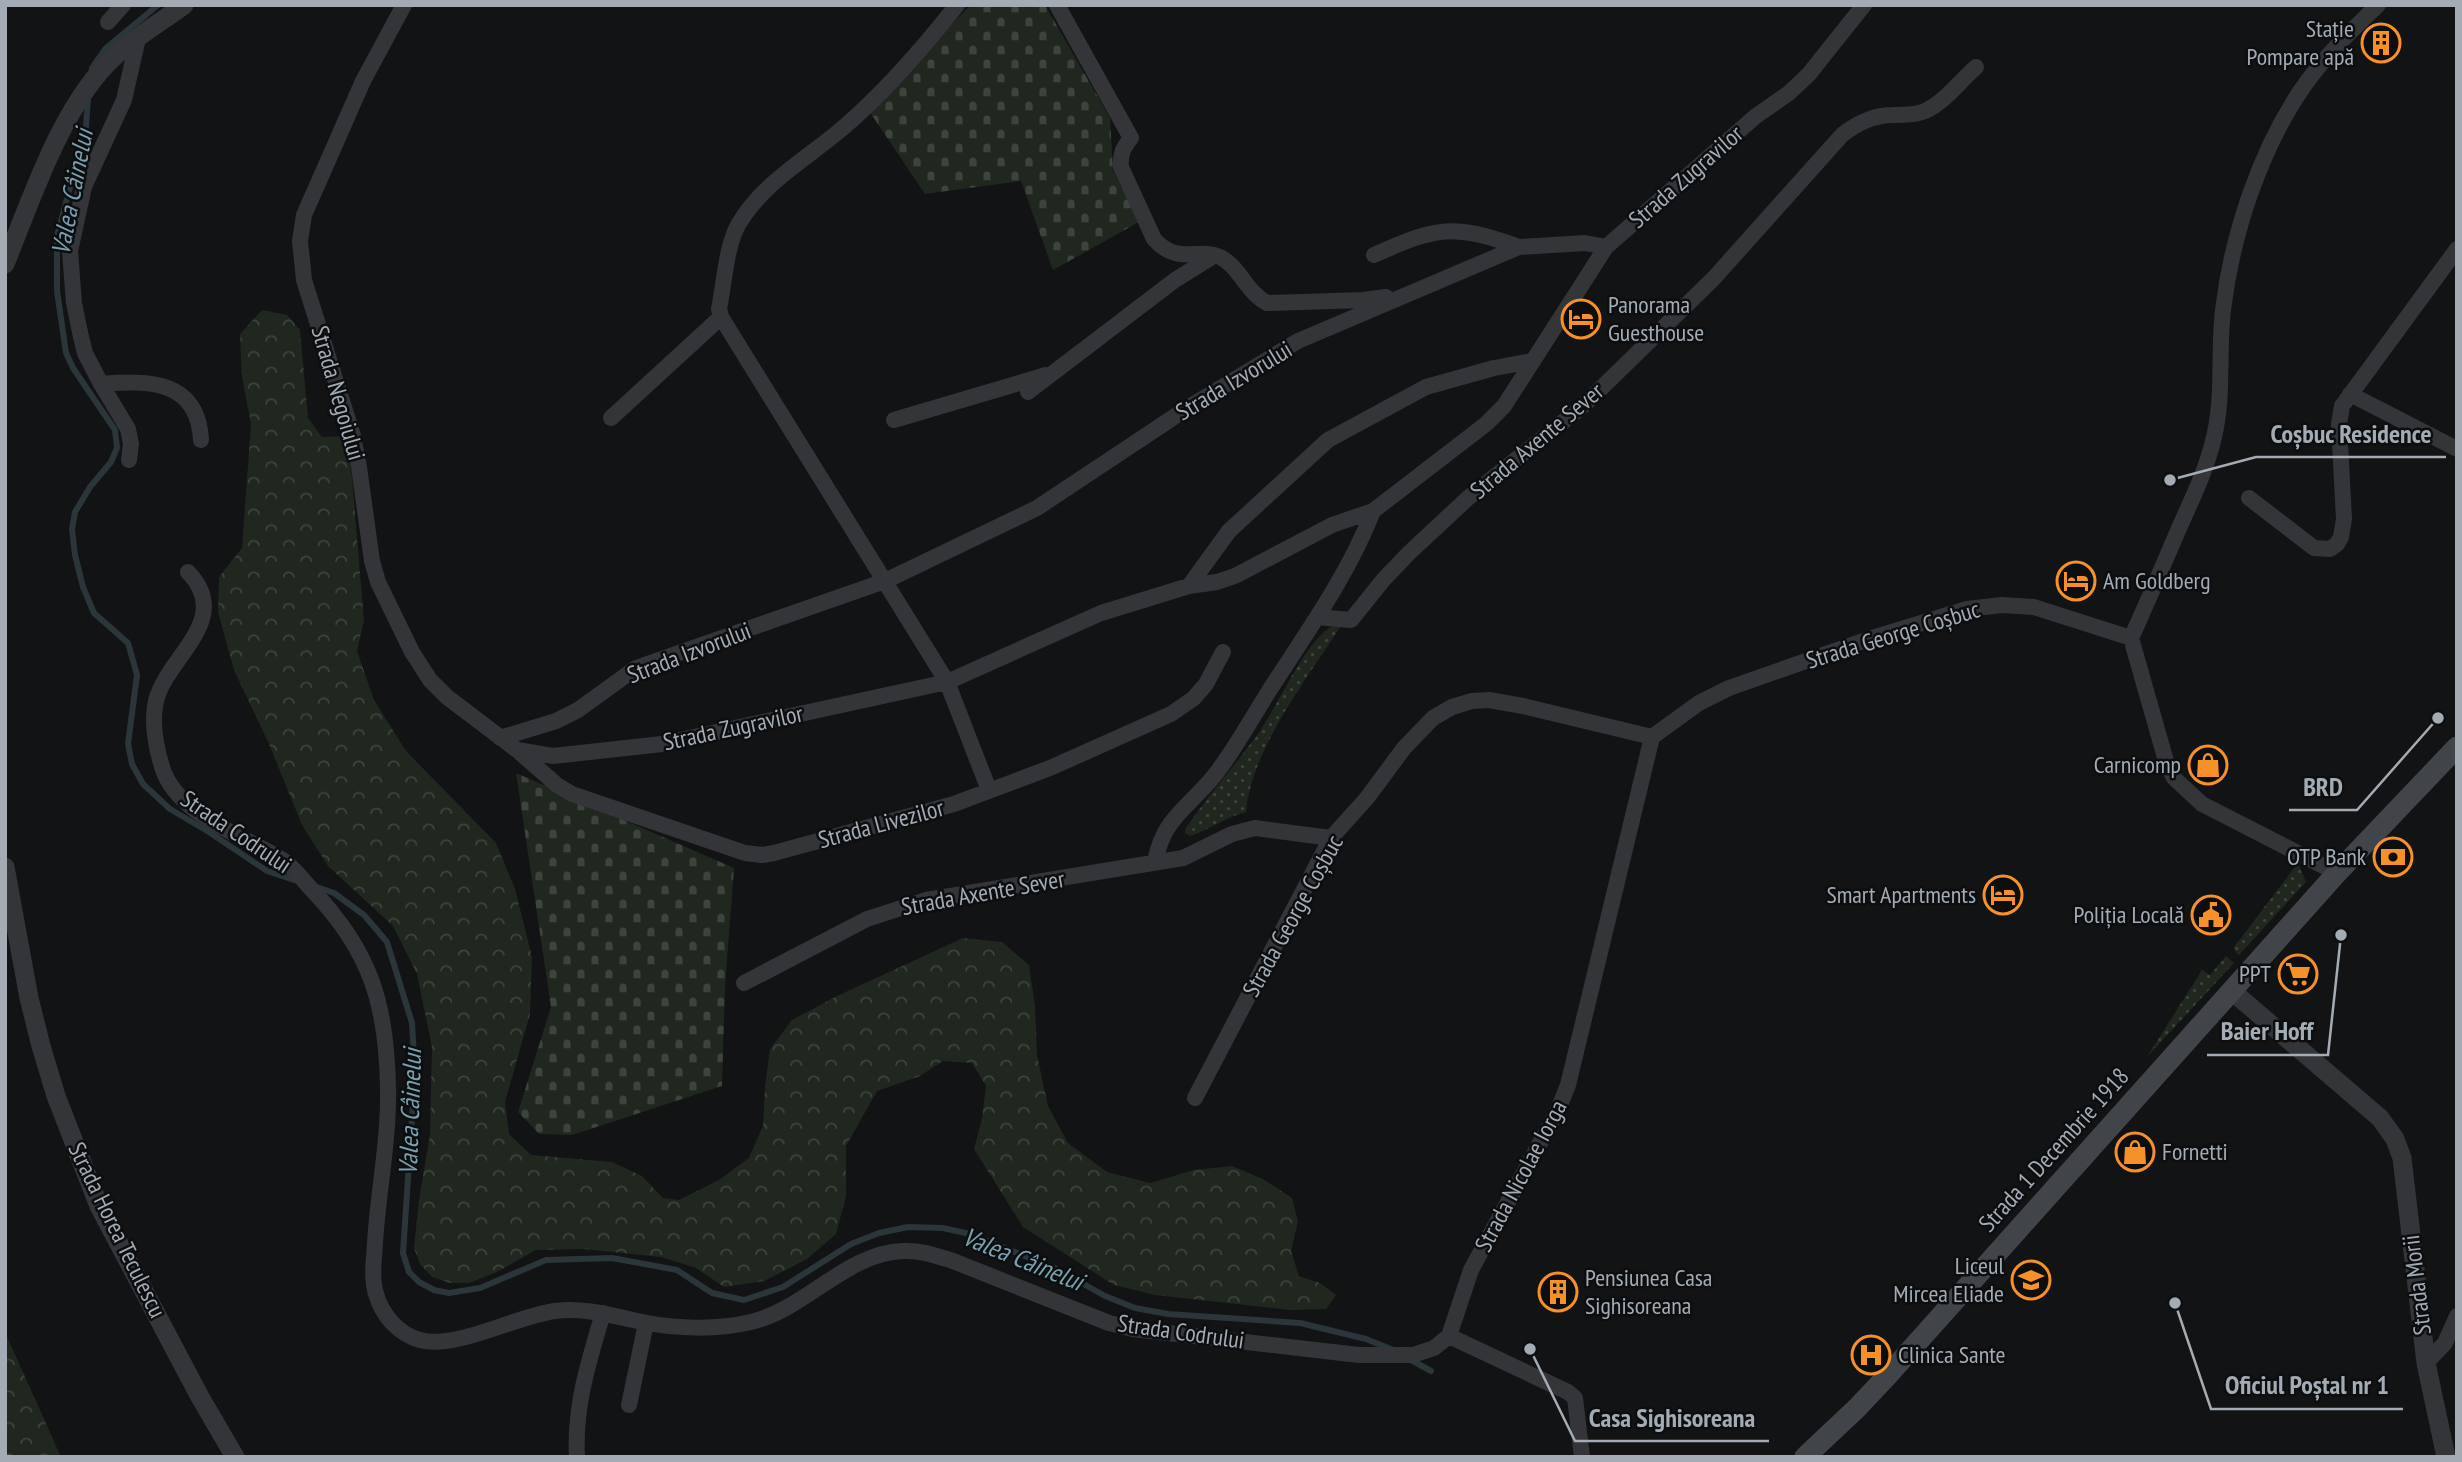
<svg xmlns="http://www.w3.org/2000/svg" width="2462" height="1462" font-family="'PT Sans Narrow',sans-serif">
	<defs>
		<pattern id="grass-dots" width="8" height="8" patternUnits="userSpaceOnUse" patternTransform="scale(1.75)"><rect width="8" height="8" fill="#1f271f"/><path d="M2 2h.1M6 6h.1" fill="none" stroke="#3c443d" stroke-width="1.8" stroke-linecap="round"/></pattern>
		<pattern id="forest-crowns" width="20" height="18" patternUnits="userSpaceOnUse" patternTransform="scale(1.75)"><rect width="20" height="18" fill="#1f271f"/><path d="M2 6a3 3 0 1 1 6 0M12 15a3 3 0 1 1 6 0" fill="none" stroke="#3c443d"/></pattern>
		<pattern id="cemetery-stones" width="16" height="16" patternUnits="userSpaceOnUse" patternTransform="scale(1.75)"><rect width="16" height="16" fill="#1f271f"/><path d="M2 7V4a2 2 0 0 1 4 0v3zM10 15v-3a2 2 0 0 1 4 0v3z" fill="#3c443d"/></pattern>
	</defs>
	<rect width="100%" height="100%" fill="#121314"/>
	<path fill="url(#grass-dots)" d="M1335,624H1342C1307,680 1252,747 1246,812C1226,817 1209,830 1190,836L1185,833V829C1208,796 1234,766 1258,734C1280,703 1304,641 1335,624Z
		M2298,863L2306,882L2239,955L2235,951L2234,947Z
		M2226,956L2234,963L2147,1057L2202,970L2210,975Z"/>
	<path fill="url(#forest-crowns)" d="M262,310L287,315L300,330L308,418L322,437L345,436L352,478L364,620L357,651L374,700L406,751L496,843L515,889L532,957L530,1014L505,1102L509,1134L531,1155L612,1162L642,1176L663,1198L679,1200L719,1180L749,1158L763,1126L765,1087L770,1049L792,1020L837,996L963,938L1002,942L1029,965L1035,1006L1037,1055L1048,1106L1068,1143L1107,1172L1150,1183L1194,1170L1232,1166L1263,1179L1292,1198L1298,1221L1291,1251L1299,1276L1320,1283L1336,1295L1326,1309L1290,1310L1155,1295L1114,1285L1023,1227L974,1149L982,1118L986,1086L972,1063L943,1061L920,1076L877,1091L846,1146V1196L836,1234L807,1259L764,1281L724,1287L696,1268L661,1257L584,1249L536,1250L497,1272L469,1283H450L432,1277L420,1264L414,1248L419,1200L430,1134L432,1047L417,974L393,926L328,866L302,825L269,744L234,670L218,612L219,577L242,548L251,424L242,377L240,334Z
		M5,1332L61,1457H5Z"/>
	<path fill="url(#cemetery-stones)" d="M971,5H1045L1110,118L1113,170L1139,222L1053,270L1021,181L925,194L867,108Z
		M516,773L734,868L725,987L722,1086L572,1135L539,1134L518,1112L551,1007Z"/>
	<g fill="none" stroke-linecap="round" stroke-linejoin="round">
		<path stroke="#2b363a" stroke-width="6" d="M92,68L106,48L158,5
			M88,99L86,127L57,236V291L66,353L73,368L115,430L117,448L111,462L90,487L75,512L72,529L75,555L83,587L94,613L128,643L137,675L128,744L132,764L143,784L170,809L209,832L267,871L300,882
			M314,886L334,893L364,915L387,942L412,1023L415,1074L403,1253L409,1272L419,1282L434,1290L449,1293L480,1288L546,1260L612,1258L677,1270L712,1293L744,1300L783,1287L851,1244L879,1233L908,1227L943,1228L970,1234L1055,1268L1105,1296L1135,1308L1168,1314L1300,1323L1366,1339L1396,1351
			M1411,1360L1431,1371"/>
		<path stroke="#333539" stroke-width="16" d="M404,5L363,81L304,215L300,241L304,280L353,436L359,467L372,561L378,582L412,652L430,680L447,697L517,750L557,785L572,794L745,853L762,855L774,853L954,804L1050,768L1171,714L1194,698L1206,684L1223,652
			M957,5C923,48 885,92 844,127C807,159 763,182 738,225C726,247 724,285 719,309L721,317L947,682L989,790
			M1057,5L1131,138C1123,148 1120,154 1121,167L1154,239C1178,266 1198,247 1220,257C1239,266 1247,293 1267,303L1363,300L1386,297
			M108,22L123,5
			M1374,255C1437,227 1452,223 1519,247
			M101,384C149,380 198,380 201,440
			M1028,392L1175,280L1212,257
			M2350,394L2457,449
			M611,418L721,317
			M894,420L1046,375
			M129,460L131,444L128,429L101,384L85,353L81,337L74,303L70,251L84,187L124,100L138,38
			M2249,498L2314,548L2330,549L2337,544L2341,537L2344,519L2339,424L2342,406L2457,249
			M188,572C234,620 167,656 156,701C151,722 156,747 162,767C176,814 242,835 281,859C293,866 302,879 312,890C371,951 387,1006 388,1089C389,1141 378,1192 375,1243C374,1260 371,1278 376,1294C382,1315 398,1334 420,1340C455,1350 516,1316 555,1311C585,1307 613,1316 642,1322C677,1329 717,1330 751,1322C806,1309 846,1253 903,1251C921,1250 937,1256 953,1261L1109,1323L1133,1329L1359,1355H1413L1434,1348L1449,1336
			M1189,586L1229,531L1328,440L1426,387L1494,368L1532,361
			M1317,617L1351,620L1384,579L1410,552L1468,498L1584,405L1714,278L1842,135C1857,123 1873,115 1893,115C1905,114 1914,116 1925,111C1945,102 1960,81 1976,67
			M2131,638C2148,601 2164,563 2180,526C2193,497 2207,468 2214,437C2224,395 2218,352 2223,310C2232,234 2261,146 2306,83C2327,54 2352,30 2378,5
			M2131,638L2166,761L2174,778L2202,804L2337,873
			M1652,737L1699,703L1729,688L1866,640L1967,609L2002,605L2034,607L2131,638
			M500,738L556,721L578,710L636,668L885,581L1037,508L1189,407L1298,341L1519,247L1585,243L1606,247
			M517,750L553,756L662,744L947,682L1101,613L1189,586L1217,582L1235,576L1332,525L1373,511L1486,424L1504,406L1606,247L1756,116L1789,93L1809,74L1864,5
			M1155,862C1163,818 1188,808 1214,776C1235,750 1251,719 1269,691C1306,633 1348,576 1373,511
			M744,983L867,919L926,900L1183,858L1232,834L1255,828L1331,838
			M1195,1098L1331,838L1367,798L1404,748L1433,718L1452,707L1472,701L1489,700L1523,706L1652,737
			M1449,1336L1471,1270L1558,1110L1568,1085L1652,737
			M1449,1336L1568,1392L1575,1398L1582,1457
			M2426,1363L2445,1343L2457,1316
			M629,1405L646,1323
			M577,1457C574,1406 589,1361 603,1313"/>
		<path stroke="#333539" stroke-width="19" d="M5,264C32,198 62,104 115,56C135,37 161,22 184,5
			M5,867L29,998L41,1046L56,1096L79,1155L99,1206L200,1397L235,1457
			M2233,992L2380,1118L2395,1139L2402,1158L2426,1363L2446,1457"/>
		<path stroke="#414449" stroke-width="21" d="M1805,1457L1857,1408L1889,1374L2337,873L2457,747"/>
	</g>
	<defs>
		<symbol id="building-ring" viewBox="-11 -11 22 22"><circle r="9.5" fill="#0d0e0f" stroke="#f69129" stroke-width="1.5"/><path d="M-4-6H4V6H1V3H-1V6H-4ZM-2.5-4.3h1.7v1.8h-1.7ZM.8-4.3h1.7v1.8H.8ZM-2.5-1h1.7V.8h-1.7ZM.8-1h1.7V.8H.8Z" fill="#f69129"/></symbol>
		<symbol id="hotel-ring" viewBox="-11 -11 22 22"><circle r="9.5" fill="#0d0e0f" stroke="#f69129" stroke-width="1.5"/><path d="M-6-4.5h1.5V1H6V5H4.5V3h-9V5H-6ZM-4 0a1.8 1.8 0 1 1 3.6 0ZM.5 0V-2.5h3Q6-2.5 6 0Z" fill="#f69129"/></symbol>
		<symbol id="shop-ring" viewBox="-11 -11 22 22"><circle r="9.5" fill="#0d0e0f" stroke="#f69129" stroke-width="1.5"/><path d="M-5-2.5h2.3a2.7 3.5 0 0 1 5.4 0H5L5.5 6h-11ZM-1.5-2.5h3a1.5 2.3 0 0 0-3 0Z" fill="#f69129"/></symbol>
		<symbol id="bank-ring" viewBox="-11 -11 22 22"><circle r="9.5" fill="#0d0e0f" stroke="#f69129" stroke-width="1.5"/><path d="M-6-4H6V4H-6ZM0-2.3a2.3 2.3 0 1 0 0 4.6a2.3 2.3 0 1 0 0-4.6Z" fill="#f69129"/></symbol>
		<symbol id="civic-ring" viewBox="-11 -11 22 22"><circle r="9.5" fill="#0d0e0f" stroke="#f69129" stroke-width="1.5"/><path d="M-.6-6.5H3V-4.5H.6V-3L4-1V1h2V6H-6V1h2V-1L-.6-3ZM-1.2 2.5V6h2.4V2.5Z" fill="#f69129"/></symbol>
		<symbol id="supermarket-ring" viewBox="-11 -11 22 22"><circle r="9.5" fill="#0d0e0f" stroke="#f69129" stroke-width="1.5"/><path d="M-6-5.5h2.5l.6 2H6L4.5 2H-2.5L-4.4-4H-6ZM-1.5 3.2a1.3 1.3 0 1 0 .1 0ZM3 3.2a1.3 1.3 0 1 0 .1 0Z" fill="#f69129"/></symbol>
		<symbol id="university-ring" viewBox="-11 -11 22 22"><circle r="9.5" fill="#0d0e0f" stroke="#f69129" stroke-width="1.5"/><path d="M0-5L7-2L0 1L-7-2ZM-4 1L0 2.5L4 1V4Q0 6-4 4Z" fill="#f69129"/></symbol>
		<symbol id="hospital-ring" viewBox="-11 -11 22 22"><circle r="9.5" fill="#0d0e0f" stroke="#f69129" stroke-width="1.5"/><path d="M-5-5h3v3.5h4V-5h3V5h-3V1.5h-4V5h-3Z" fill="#f69129"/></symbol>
	</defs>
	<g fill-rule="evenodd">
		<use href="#building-ring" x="2359" y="21" width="44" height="44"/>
		<use href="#hotel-ring" x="1559" y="297" width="44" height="44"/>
		<use href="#hotel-ring" x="2054" y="559" width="44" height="44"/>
		<use href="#shop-ring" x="2186" y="743" width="44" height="44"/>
		<use href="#bank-ring" x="2371" y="835" width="44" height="44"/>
		<use href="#hotel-ring" x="1981" y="873" width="44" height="44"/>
		<use href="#civic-ring" x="2189" y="893" width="44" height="44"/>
		<use href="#supermarket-ring" x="2276" y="952" width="44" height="44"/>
		<use href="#shop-ring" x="2113" y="1130" width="44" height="44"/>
		<use href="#university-ring" x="2009" y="1258" width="44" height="44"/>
		<use href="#building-ring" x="1536" y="1270" width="44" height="44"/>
		<use href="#hospital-ring" x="1849" y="1333" width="44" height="44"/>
	</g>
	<g text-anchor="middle" stroke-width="5" stroke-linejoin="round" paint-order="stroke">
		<g font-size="24" fill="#a3acb5" stroke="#0d0e0f" text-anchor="end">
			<text x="2354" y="37">Stație<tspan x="2354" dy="28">Pompare apă</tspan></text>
			<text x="1608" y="313" text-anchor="start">Panorama<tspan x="1608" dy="28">Guesthouse</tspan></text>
			<text x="2103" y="589" text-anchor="start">Am Goldberg</text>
			<text x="2181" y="773">Carnicomp</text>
			<text x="2366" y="865">OTP Bank</text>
			<text x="1976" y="903">Smart Apartments</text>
			<text x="2184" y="923">Poliția Locală</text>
			<text x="2271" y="982">PPT</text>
			<text x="2162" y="1160" text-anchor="start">Fornetti</text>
			<text x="2004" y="1274">Liceul<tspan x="2004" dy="28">Mircea Eliade</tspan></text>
			<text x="1585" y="1286" text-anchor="start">Pensiunea Casa<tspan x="1585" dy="28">Sighisoreana</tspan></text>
			<text x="1898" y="1363" text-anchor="start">Clinica Sante</text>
		</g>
		<g font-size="24" fill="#a3acb5" stroke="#0d0e0f">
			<text transform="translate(1686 177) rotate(-41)" y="8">Strada Zugravilor</text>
			<text transform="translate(1234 381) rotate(-31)" y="8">Strada Izvorului</text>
			<text transform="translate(338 393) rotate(74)" y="8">Strada Negoiului</text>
			<text transform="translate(1537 441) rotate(-40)" y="8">Strada Axente Sever</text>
			<text transform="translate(1893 635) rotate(-17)" y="8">Strada George Coșbuc</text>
			<text transform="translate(689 653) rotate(-21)" y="8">Strada Izvorului</text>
			<text transform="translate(733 728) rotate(-12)" y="8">Strada Zugravilor</text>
			<text transform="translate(881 824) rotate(-15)" y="8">Strada Livezilor</text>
			<text transform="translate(236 832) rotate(34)" y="8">Strada Codrului</text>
			<text transform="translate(983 893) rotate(-10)" y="8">Strada Axente Sever</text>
			<text transform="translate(1293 916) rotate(-61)" y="8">Strada George Coșbuc</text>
			<text transform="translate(2054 1150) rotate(-48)" y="8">Strada 1 Decembrie 1918</text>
			<text transform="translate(1521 1176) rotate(-62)" y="8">Strada Nicolae Iorga</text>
			<text transform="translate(117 1230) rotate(64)" y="8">Strada Horea Teculescu</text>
			<text transform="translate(2417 1285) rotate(-97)" y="8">Strada Morii</text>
			<text transform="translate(1181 1332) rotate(8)" y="8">Strada Codrului</text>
		</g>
		<g font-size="26" font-style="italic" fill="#79a0b1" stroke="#0d0e0f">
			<text transform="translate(72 192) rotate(-79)" y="9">Valea Câinelui</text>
			<text transform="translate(410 1112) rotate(-88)" y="9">Valea Câinelui</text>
			<text transform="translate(1023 1259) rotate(22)" y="9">Valea Câinelui</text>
		</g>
	</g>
	<path fill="none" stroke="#a3acb5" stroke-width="2.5" d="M2170 480L2256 457H2446M2438 718L2357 810H2289M2341 935L2328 1055H2207M2175 1303L2211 1409H2403M1530 1349L1575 1441H1769"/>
	<g fill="#a3acb5" stroke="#0d0e0f" stroke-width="2.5">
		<circle cx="2170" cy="480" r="7"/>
		<circle cx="2438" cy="718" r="7"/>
		<circle cx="2341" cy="935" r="7"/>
		<circle cx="2175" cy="1303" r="7"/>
		<circle cx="1530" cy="1349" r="7"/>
	</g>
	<g font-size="26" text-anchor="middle" font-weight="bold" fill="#a3acb5" stroke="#0d0e0f" stroke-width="5" stroke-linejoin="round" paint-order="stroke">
		<text x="2351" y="443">Coșbuc Residence</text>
		<text x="2323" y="796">BRD</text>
		<text x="2267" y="1040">Baier Hoff</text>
		<text x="2307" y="1394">Oficiul Poștal nr 1</text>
		<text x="1672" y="1427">Casa Sighisoreana</text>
	</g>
	<rect width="2462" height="1462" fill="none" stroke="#a3acb5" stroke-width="14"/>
</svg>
